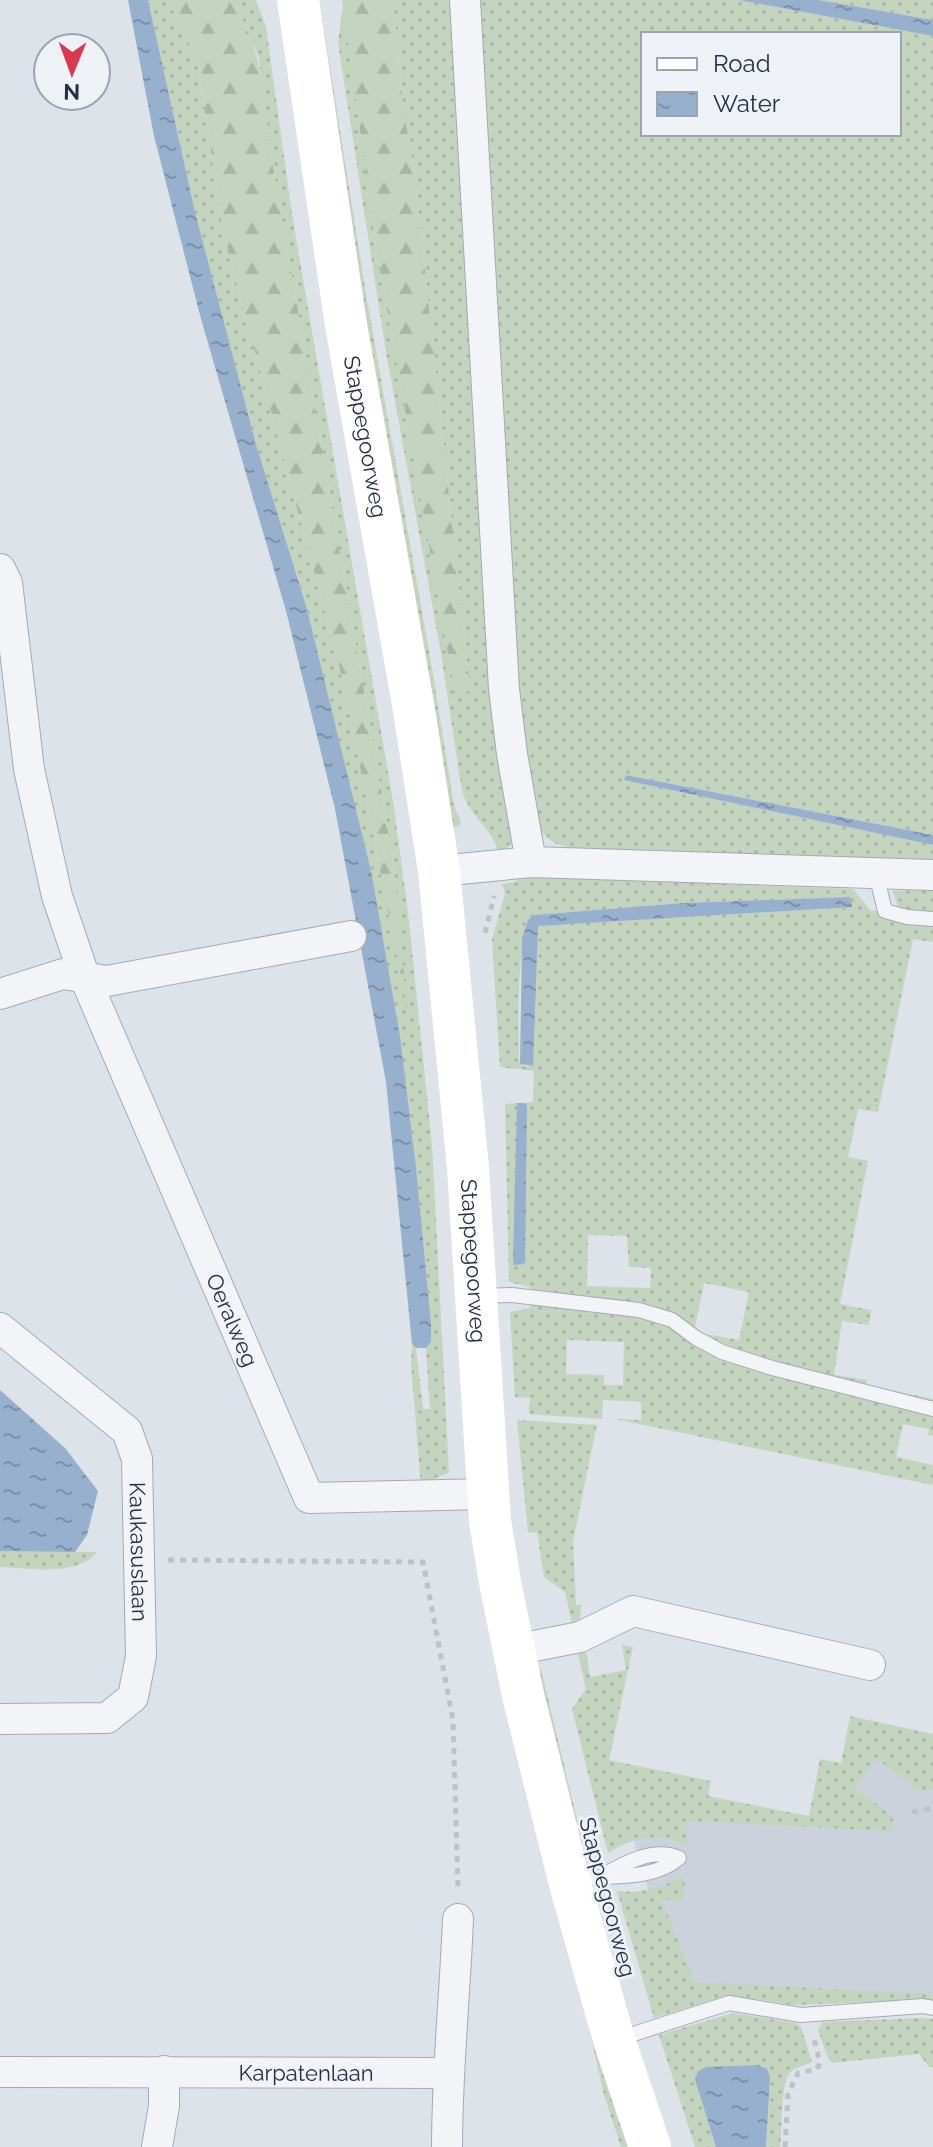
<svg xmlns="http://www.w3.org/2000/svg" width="933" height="2147" font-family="Raleway,sans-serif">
	<defs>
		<pattern id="grass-dots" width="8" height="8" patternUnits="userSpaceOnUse" patternTransform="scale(2)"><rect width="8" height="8" fill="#c4d4bf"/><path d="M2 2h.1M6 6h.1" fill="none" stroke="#a8b6a5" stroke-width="1.8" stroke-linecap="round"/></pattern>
		<pattern id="forest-firs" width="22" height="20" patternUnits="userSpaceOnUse" patternTransform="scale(2)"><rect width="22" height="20" fill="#c4d4bf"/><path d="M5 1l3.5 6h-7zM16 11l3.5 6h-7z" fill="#a8b6a5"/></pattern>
		<pattern id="water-ripples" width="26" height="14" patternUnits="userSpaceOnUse" patternTransform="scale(2)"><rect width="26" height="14" fill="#96b0cd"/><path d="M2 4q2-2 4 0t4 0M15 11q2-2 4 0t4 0" fill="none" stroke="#7a90a8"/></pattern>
	</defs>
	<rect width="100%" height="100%" fill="#dee3e9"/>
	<path fill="#ccd2db" d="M933,1739V2000L684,1995L659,1926L632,1834L692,1800L811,1818L843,1766Z"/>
	<path fill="url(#grass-dots)" fill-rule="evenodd" d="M148,0H171L198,66L224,236L344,684L405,998L394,865L270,149L259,58L243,20L231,0H256L266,27L293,221L393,801L408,912L432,1145L449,1472L421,1486L411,1364L412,1344L416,1348L423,1409H430L426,1348L431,1342V1323L416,1167L400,1036L372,875L307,609L256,444L195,212Z
		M393,0H739L933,36V835L627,775L625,780L933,845V862L582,851L554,843L535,826C525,833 508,850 498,852C492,827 470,818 462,791L440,647L386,352L338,43L343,5L376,247L455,692L470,691L415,177L403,107ZM643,34H899V134H643Z
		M819,0H933V20Z
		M320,4L366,294L433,674L454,806L461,821L459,826L452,828L445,797L314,5Z
		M523,876L853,889L871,911L899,909L893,891L933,889V942L913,939L878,1112L858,1109L848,1157L868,1161L840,1304L871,1310L869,1325L842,1321L834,1375L867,1380V1385L933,1399V1436L928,1435L929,1429L903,1424L896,1457L933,1465V1485L615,1419L641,1420V1402L603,1400L602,1419L529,1414L530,1398L515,1397L510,1312L530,1308V1287L509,1282L505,1104L533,1102L534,1071L500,1067L492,940L505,893L502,884L516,882ZM850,897L851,907L537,926L532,1066H523L519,1059C519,1031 515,931 534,915L683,903ZM588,1235L627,1236L629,1267L651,1268L650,1288L587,1286ZM704,1283L749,1292L739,1340L694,1332ZM567,1340L624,1342L623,1385H604V1375L566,1374Z
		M517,1420L597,1425L573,1541L576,1605H581L580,1619L572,1623L565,1592L544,1577L537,1532L528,1533Z
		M0,1551L97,1552C78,1577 28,1568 0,1567Z
		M622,1645L633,1647L609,1760L711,1781L708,1796L809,1816L820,1759L841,1763L850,1716L933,1734V1789L921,1792L876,1758L855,1788L895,1819L892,1820V1831L687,1821L686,1846C659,1831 633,1837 608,1853L572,1709L586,1689L578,1654L586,1652L590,1677L626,1670Z
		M541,1669L583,1844L576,1846L534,1670Z
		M685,1874L683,1900L661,1899L695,1982L933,1994V2002L923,2000L793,2005L730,1995L654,2018L617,1891L634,1892L662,1887Z
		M733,2013L796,2023L801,2027L812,2062C807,2065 799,2066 793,2070C779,2079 783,2131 780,2147H766L770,2077L763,2066L759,2065L706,2067L698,2071L716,2147H695L659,2035Z
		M921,2018L933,2019V2067H929L919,2054L832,2063L828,2058L818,2030L822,2022Z
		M588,2024L632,2147H621L604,2095Z"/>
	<path fill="url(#forest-firs)" d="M171,0H231C264,51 263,91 270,149L394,865L407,1009L344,684L224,236L198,66Z
		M342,0H393L403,107L415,177L470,691L455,693L376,247Z"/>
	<path fill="url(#water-ripples)" d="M128,0H148L195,212L256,444L307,609L372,875L400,1036L416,1167L431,1323V1342L426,1348H416L412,1344L386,1082L335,809L286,611L201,319L154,136Z
		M739,0H819L933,20V36Z
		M626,775L933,835V845L624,780Z
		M850,897L852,907L538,926L533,1066L520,1064L522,939L528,920L534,915L683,903Z
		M517,1103H525L527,1106L525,1260L524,1264L514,1265L513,1260Z
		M0,1390L65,1448L98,1491L87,1535L75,1552L0,1551Z
		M759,2065L767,2069L770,2077L766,2147H716L695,2079L698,2071L706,2067Z"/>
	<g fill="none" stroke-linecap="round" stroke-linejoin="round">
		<defs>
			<path id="lane" d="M876,874L885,911L907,917L933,919
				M481,1296L512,1295L639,1310L672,1320L696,1338L722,1352L772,1368L933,1409
				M574,1879C607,1875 653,1881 679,1858C654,1847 624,1863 602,1876
				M618,2039L729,2003L801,2015L923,2006L933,2008"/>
			<g id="street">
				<path d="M465,0L504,689L512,754L531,862"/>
				<path id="s1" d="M0,569L7,583L29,769L57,896L85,978L309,1498L488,1494"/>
				<path d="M439,871L531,862L933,875"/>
				<path d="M0,994L63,974L107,981L351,936"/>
				<path id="s2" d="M0,1328L127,1431L137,1459L141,1656L133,1697L107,1718L0,1719"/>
				<path d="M514,1650L580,1637L633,1611L870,1665"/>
				<path id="s3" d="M0,2072L447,2073"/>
				<path d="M157,2147L164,2106V2071"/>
				<path d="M447,2147C447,2071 455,1995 458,1919"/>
			</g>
		</defs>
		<use href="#lane" stroke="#a3aab4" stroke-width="16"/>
		<use href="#street" stroke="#a3aab4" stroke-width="32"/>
		<path stroke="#bdc1c8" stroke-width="5" stroke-dasharray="6 6" stroke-linecap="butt" d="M485,933L494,896
			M168,1560L423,1562L453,1720L458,1890
			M912,1812L933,1808
			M785,2147L788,2094L798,2073L817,2069L820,2063L813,2035"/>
		<use href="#lane" stroke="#f2f4f7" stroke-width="14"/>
		<use href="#street" stroke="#f2f4f7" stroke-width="30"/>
		<path stroke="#fff" stroke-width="42" id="s4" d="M298,0L346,325L414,710L439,871L468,1168L490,1521L500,1582L523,1695L569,1880L614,2040L650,2147"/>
	</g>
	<g text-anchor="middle" stroke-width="6" stroke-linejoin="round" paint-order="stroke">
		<g font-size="22" fill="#263042" stroke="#eef2f7">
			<text dy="8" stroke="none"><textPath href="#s4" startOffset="442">Stappegoorweg</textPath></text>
			<text dy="8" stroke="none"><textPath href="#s4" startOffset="1274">Stappegoorweg</textPath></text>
			<text dy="8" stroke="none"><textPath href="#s1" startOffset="792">Oeralweg</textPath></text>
			<text dy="8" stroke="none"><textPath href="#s2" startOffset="286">Kaukasuslaan</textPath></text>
			<text transform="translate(608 1897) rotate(75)" y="8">Stappegoorweg</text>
			<text dy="8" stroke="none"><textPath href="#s3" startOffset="306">Karpatenlaan</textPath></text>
		</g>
	</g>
	<rect x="641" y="32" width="260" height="104" fill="#eef2f7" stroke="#9ea4af" stroke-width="2"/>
	<rect x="657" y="58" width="40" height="12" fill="#ffffff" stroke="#9ea4af" stroke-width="2"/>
	<text x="713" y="72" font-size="24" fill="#263042">Road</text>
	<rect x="657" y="92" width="40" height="24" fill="url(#water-ripples)" stroke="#9ea4af" stroke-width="2"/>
	<text x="713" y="112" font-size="24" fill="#263042">Water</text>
	<g transform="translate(72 72) rotate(181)"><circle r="38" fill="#eef2f7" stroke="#9ea4af" stroke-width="2"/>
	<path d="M0-6L14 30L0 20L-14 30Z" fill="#da3850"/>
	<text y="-12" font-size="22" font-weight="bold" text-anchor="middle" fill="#263042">N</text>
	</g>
</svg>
